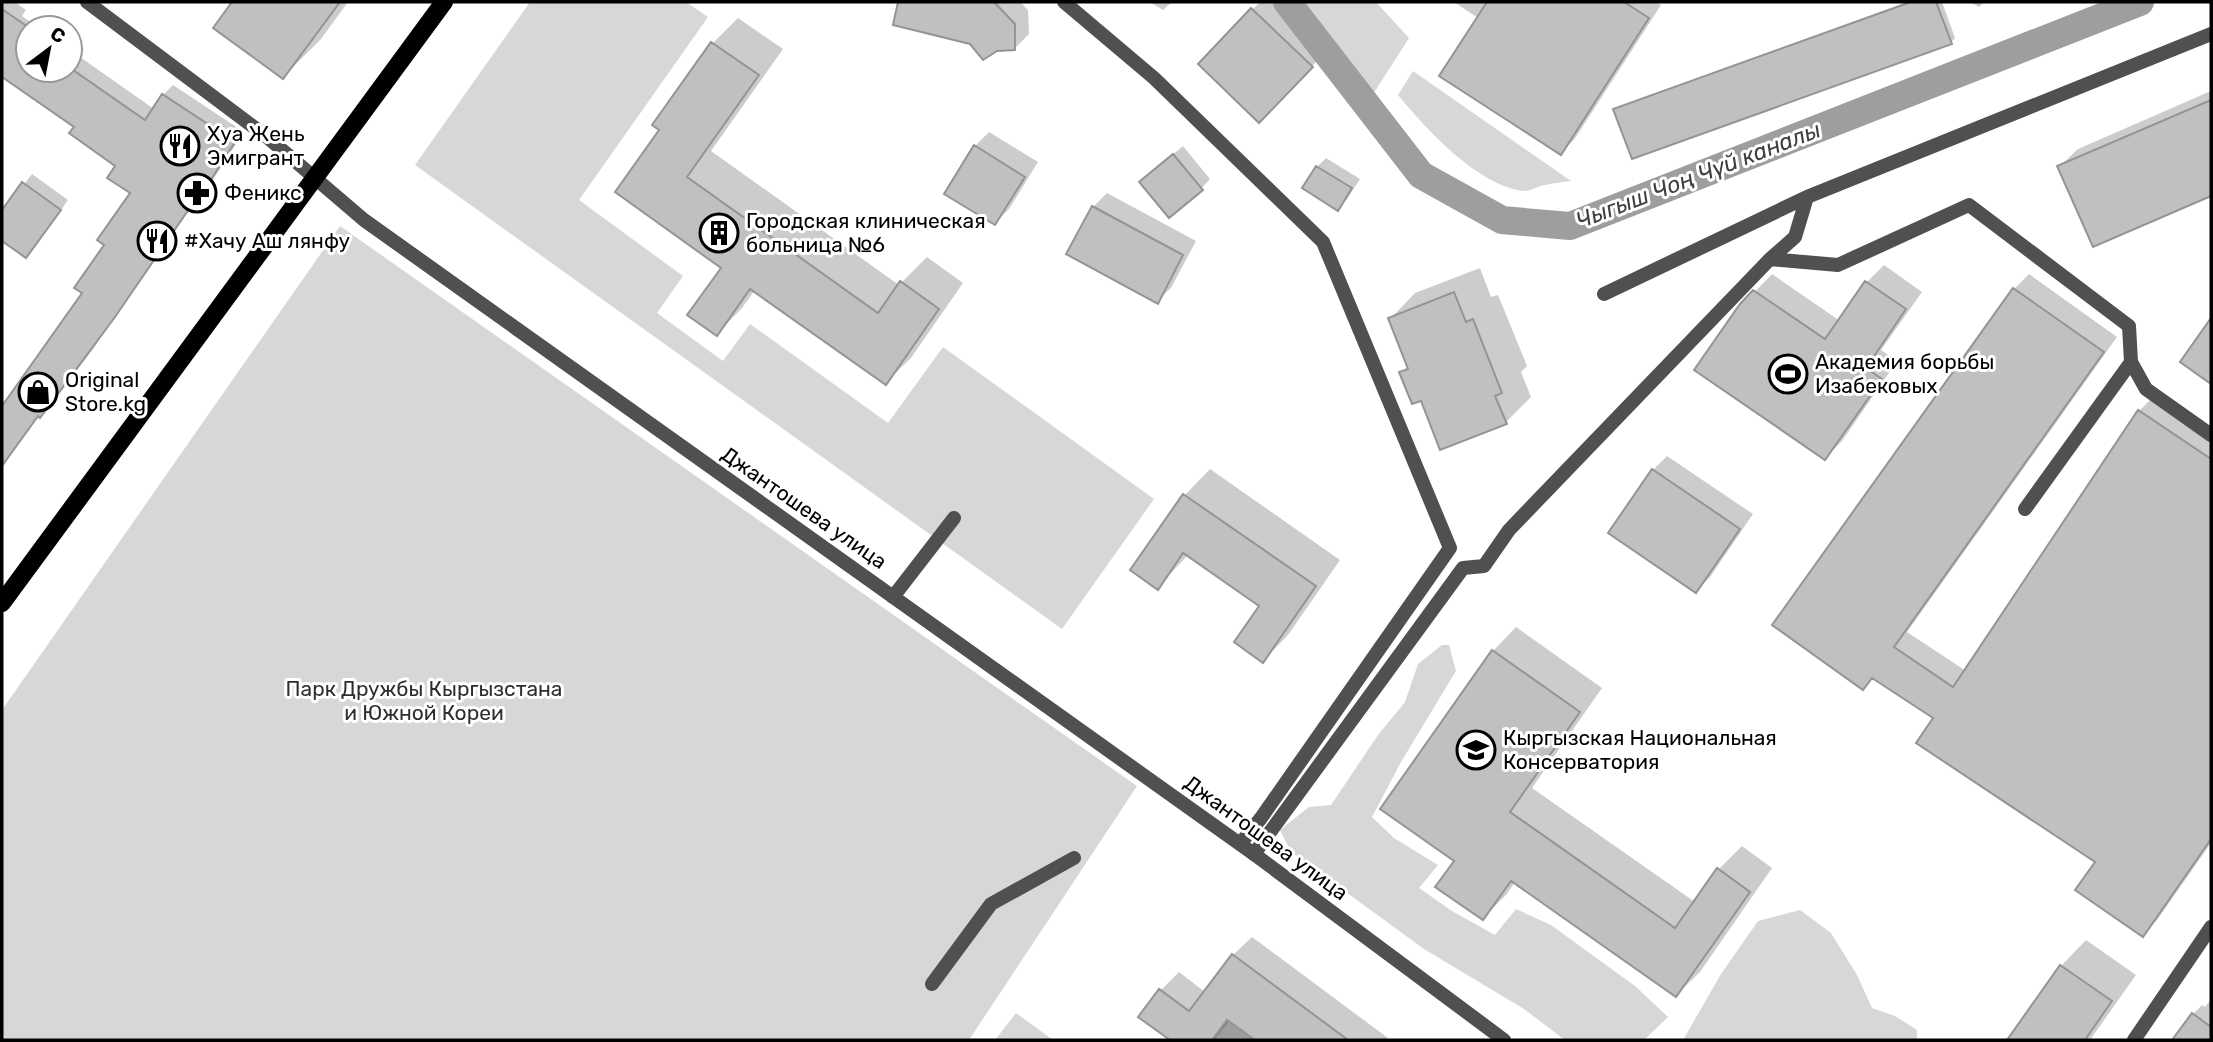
<svg xmlns="http://www.w3.org/2000/svg" width="2213" height="1042" font-family="Rubik,sans-serif">
	<rect width="100%" height="100%" fill="#fff"/>
	<path fill="#d7d7d7" d="M530,2H686L708,17L579,200L683,276L657,313L723,361L750,324L888,423L943,347L1154,499L1062,629L415,165Z
		M1300,2H1376L1409,38L1370,99Z
		M1413,71L1571,181C1563,182 1553,183 1545,185C1538,186 1531,191 1524,191C1478,186 1426,129 1398,95Z
		M340,226L1137,786L969,1040H2V710Z
		M1442,645H1449L1456,671L1401,762L1372,817L1394,838L1438,865L1419,888L1452,911L1495,935L1516,909L1551,925L1635,986L1668,1017L1644,1040H1565L1524,1009L1424,949L1291,852L1280,830L1309,807L1331,805L1378,735L1405,702L1418,664Z
		M1800,910L1831,933L1857,975L1872,1008L1895,1016L1917,1030V1040H1683L1721,974L1758,921Z
		M1016,1013L1053,1040H995Z"/>
	<path fill="#9e9e9e" d="M1227,1020L1255,1040H1212Z"/>
	<path fill="#0003" d="M2,2H15L26,10L22,16L39,28H28V70H70V50L154,109L163,95L173,85L244,132L201,198L190,208L93,349L50,406L40,415L2,467V420L84,293L132,192L117,165L20,69L2,57Z
		M234,2H348L321,39L283,77L215,27Z
		M900,2H1020L1028,10L1029,34L1015,48L972,43L895,24Z
		M1150,2H1172L1163,10Z
		M1260,2H1273L1326,52L1259,120L1200,64Z
		M1454,2H1656L1661,5L1574,140L1561,152L1478,18Z
		M1907,2H1942L1955,38L1951,42L1616,110L1620,106Z
		M1970,2H1984L1979,7Z
		M738,18L783,49L711,151L899,285L927,257L963,283L911,358L885,383L755,290L742,308L717,334L724,268L662,130L655,125L713,43Z
		M2211,91V194L2093,245L2059,167L2078,149Z
		M989,132L1038,162L1009,209L995,223L975,146Z
		M1183,146L1210,179L1201,189L1151,173Z
		M1326,158L1360,179L1347,199L1338,209L1317,167Z
		M32,174L68,200L35,247L25,256L2,238V213Z
		M1107,193L1196,241L1171,288L1157,301L1093,207Z
		M1884,265L1922,292L1881,350L1897,361L1842,441L1825,458L1742,305L1772,274L1840,321L1867,282Z
		M1480,268L1491,297L1498,295L1527,366L1521,372L1531,397L1506,422L1422,398L1402,373L1408,366L1390,319L1415,293Z
		M2029,274L2117,337L1907,632L1966,671L2139,411L2154,396L2211,434V843L2157,920L2142,935L2097,861L1935,718L1873,677L1863,687L1774,624L2014,289Z
		M1667,456L1753,514L1710,577L1696,591L1610,533L1653,470Z
		M1210,469L1340,560L1288,635L1263,661L1261,606L1188,555L1158,587L1132,570L1185,495Z
		M1516,627L1602,688L1532,788L1695,902L1718,870L1742,846L1772,868L1700,972L1676,995L1515,882L1506,895L1483,918L1456,860L1382,808L1493,651Z
		M1252,937L1388,1038L1386,1040H1258L1230,1020L1214,1040H1173L1141,1017L1161,990L1179,972L1205,992L1233,955Z
		M2086,940L2136,975L2090,1040H2009L2061,966Z
		M2211,999V1040H2175L2193,1014L2202,1005L2205,1007Z"/>
	<g fill="none" stroke-linecap="round" stroke-linejoin="round">
		<path stroke="#9e9e9e" stroke-width="28" d="M1287,2L1421,175L1502,220L1570,226L2140,2"/>
	</g>
	<path fill="#c0c0c0" stroke="#949494" stroke-width="2" d="M232,2H340L283,79L213,28Z
		M898,2H994L1015,24V50L997,51L983,60L970,44L893,25Z
		M1487,2H1624L1649,18L1561,155L1439,76Z
		M1911,2H1936L1952,44L1632,159L1613,109Z
		M1251,8L1313,67L1259,123L1198,64Z
		M2,9L28,27V70H73L145,120L162,94L235,142L191,211L189,209L115,317L40,418L38,416L2,466V406L82,293L74,288L104,245L97,240L130,193L107,178L115,166L69,133L74,127L2,77Z
		M711,42L759,75L687,177L878,313L900,281L939,309L886,385L750,289L717,336L687,315L721,268L615,192L659,130L652,125Z
		M2211,100V196L2093,247L2057,166Z
		M974,145L1025,177L995,225L944,194Z
		M1173,154L1203,190L1169,218L1139,182Z
		M1316,166L1352,188L1338,211L1302,188Z
		M22,182L61,210L26,258L2,241V210Z
		M1092,206L1183,255L1158,304L1066,254Z
		M1865,281L1906,309L1866,368L1882,379L1825,460L1694,370L1740,304L1753,290L1825,339Z
		M2013,288L2104,352L1894,647L1953,687L2138,410L2211,459V839L2143,937L2075,890L2095,862L1916,743L1933,718L1872,678L1863,690L1772,625Z
		M1454,292L1466,322L1473,319L1502,393L1495,396L1507,424L1440,450L1421,401L1412,404L1399,372L1408,369L1388,318Z
		M2211,318V384L2180,362Z
		M1652,469L1740,529L1696,593L1608,533Z
		M1183,494L1316,586L1263,663L1234,642L1259,606L1183,553L1158,590L1130,570Z
		M1492,650L1580,712L1510,812L1675,928L1717,868L1750,892L1676,997L1511,881L1483,920L1435,887L1454,861L1380,809Z
		M1232,954L1348,1040H1255L1227,1020L1212,1040H1170L1138,1017L1159,989L1189,1011Z
		M2060,965L2112,1001L2085,1040H2007Z
		M2192,1013L2211,1027V1040H2172Z"/>
	<g fill="none" stroke-linecap="round" stroke-linejoin="round">
		<path stroke="#505050" stroke-width="14" d="M1770,259L1795,237L1807,197L2211,34
			M1604,294L1807,197
			M2025,509L2131,362
			M893,597L954,518
			M1254,854L1463,568L1484,566L1509,530L1770,259L1838,265L1969,205L2129,326L2131,362L2146,389L2211,435
			M932,984L991,904L1074,858"/>
		<path stroke="#505050" stroke-width="14" d="M87,2L267,137L364,220L1254,854L1504,1040
			M1064,2L1154,78L1323,242L1450,548L1261,818L1240,844
			M2134,1040L2211,927"/>
		<path stroke="#000" stroke-width="18" d="M2,603L444,2"/>
	</g>
	<defs>
		<symbol id="restaurant-ring" viewBox="-11 -11 22 22"><circle r="9.5" fill="#fff" stroke="#000" stroke-width="1.5"/><path d="M-5-6h1v4h1v-4h1v4h1v-4h1v5L-1.5 .5V6h-2V.5L-5-1ZM5-6V6H3V1.5H1.5Q1.5-4 5-6Z" fill="#000"/></symbol>
		<symbol id="pharmacy-ring" viewBox="-11 -11 22 22"><circle r="9.5" fill="#fff" stroke="#000" stroke-width="1.5"/><path d="M-2-6h4v4h4v4h-4v4h-4v-4h-4v-4h4Z" fill="#000"/></symbol>
		<symbol id="building-ring" viewBox="-11 -11 22 22"><circle r="9.5" fill="#fff" stroke="#000" stroke-width="1.5"/><path d="M-4-6H4V6H1V3H-1V6H-4ZM-2.5-4.3h1.7v1.8h-1.7ZM.8-4.3h1.7v1.8H.8ZM-2.5-1h1.7V.8h-1.7ZM.8-1h1.7V.8H.8Z" fill="#000"/></symbol>
		<symbol id="stadium-ring" viewBox="-11 -11 22 22"><circle r="9.5" fill="#fff" stroke="#000" stroke-width="1.5"/><path d="M0-5a6.5 5 0 1 0 0 10a6.5 5 0 1 0 0-10ZM-3.5-1.8h7v3.6h-7Z" fill="#000"/></symbol>
		<symbol id="shop-ring" viewBox="-11 -11 22 22"><circle r="9.5" fill="#fff" stroke="#000" stroke-width="1.5"/><path d="M-5-2.5h2.3a2.7 3.5 0 0 1 5.4 0H5L5.5 6h-11ZM-1.5-2.5h3a1.5 2.3 0 0 0-3 0Z" fill="#000"/></symbol>
		<symbol id="school-ring" viewBox="-11 -11 22 22"><circle r="9.5" fill="#fff" stroke="#000" stroke-width="1.5"/><path d="M0-5L7-2L0 1L-7-2ZM-4 1L0 2.5L4 1V4Q0 6-4 4Z" fill="#000"/></symbol>
	</defs>
	<g fill-rule="evenodd">
		<use href="#restaurant-ring" x="158" y="124" width="44" height="44"/>
		<use href="#pharmacy-ring" x="175" y="171" width="44" height="44"/>
		<use href="#building-ring" x="697" y="211" width="44" height="44"/>
		<use href="#restaurant-ring" x="135" y="219" width="44" height="44"/>
		<use href="#stadium-ring" x="1766" y="352" width="44" height="44"/>
		<use href="#shop-ring" x="16" y="370" width="44" height="44"/>
		<use href="#school-ring" x="1454" y="728" width="44" height="44"/>
	</g>
	<g text-anchor="middle" stroke-width="6" stroke-linejoin="round" paint-order="stroke">
		<g font-size="21" fill="#000" stroke="#fff" text-anchor="start">
			<text x="207" y="141">Хуа Жень<tspan x="207" dy="24">Эмигрант</tspan></text>
			<text x="224" y="200">Феникс</text>
			<text x="746" y="228">Городская клиническая<tspan x="746" dy="24">больница №6</tspan></text>
			<text x="184" y="248">#Хачу Аш лянфу</text>
			<text x="1815" y="369">Академия борьбы<tspan x="1815" dy="24">Изабековых</tspan></text>
			<text x="65" y="387">Original<tspan x="65" dy="24">Store.kg</tspan></text>
			<text x="1503" y="745">Кыргызская Национальная<tspan x="1503" dy="24">Консерватория</tspan></text>
		</g>
		<g font-size="21" fill="#000" stroke="#fff">
			<text transform="translate(804 508) rotate(35)" y="7">Джантошева улица</text>
			<text transform="translate(1266 838) rotate(36)" y="7">Джантошева улица</text>
		</g>
		<g font-size="21" fill="#2e2e2e" stroke="#fff">
			<text x="424" y="696">Парк Дружбы Кыргызстана<tspan x="424" dy="24">и Южной Кореи</tspan></text>
		</g>
		<g font-size="23" font-style="italic" fill="#3f3f3f" stroke="#fff">
			<text transform="translate(1698 175) rotate(-21)" y="8">Чыгыш Чоң Чүй каналы</text>
		</g>
	</g>
	<rect width="2213" height="1042" fill="none" stroke="#000000" stroke-width="7"/>
	<g transform="translate(49 49) rotate(32)"><circle r="33" fill="#ffffff" stroke="#999999" stroke-width="2"/>
	<path d="M0-5L12 26L0 18L-12 26Z" fill="#000000"/>
	<text y="-10" font-size="19" font-weight="bold" text-anchor="middle" fill="#000000">С</text>
	</g>
</svg>
